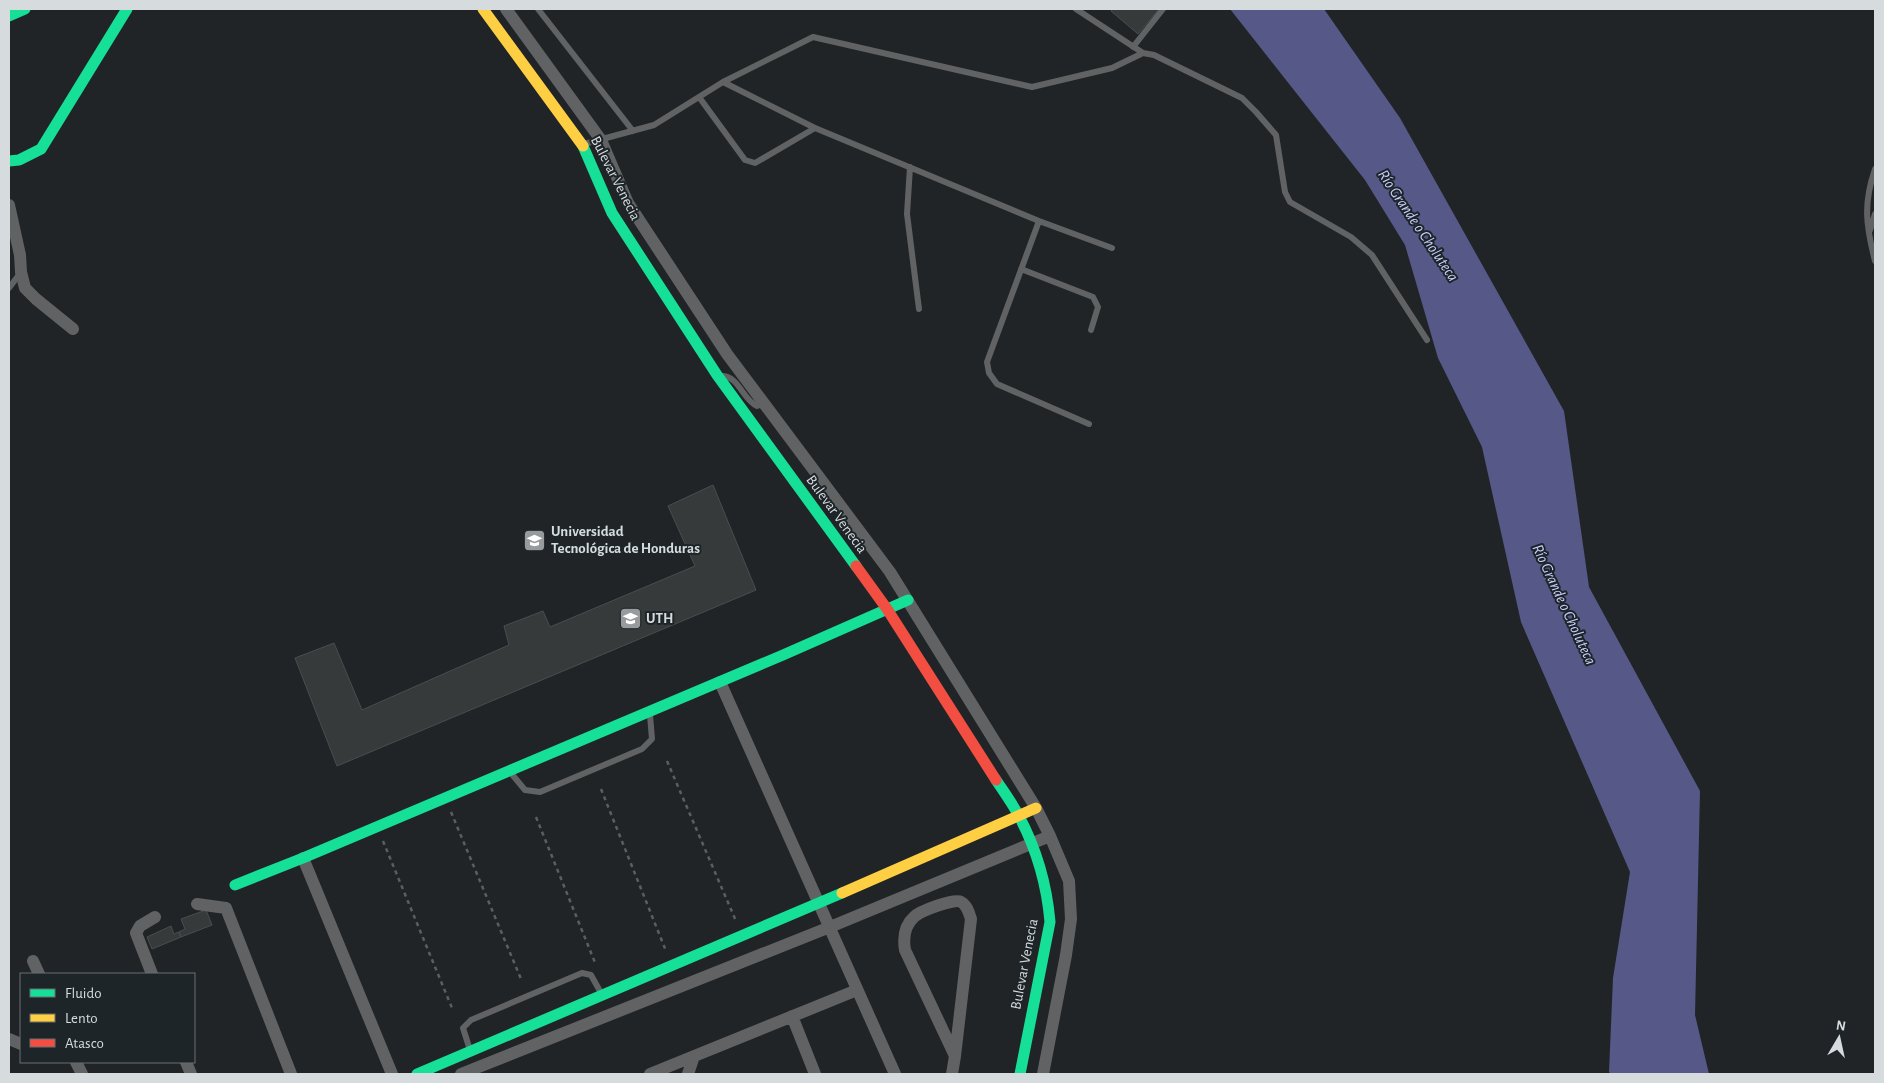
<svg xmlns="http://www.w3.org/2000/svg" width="1884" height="1083" font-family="'Alegreya Sans',sans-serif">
	<rect width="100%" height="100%" fill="#212426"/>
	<path fill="#565988" d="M1230,9H1324L1400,118L1564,411L1589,587L1700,791L1695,1015L1709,1074H1611L1609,1072L1613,978L1630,872L1521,622L1482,447L1438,358L1405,245L1365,180Z"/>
	<path fill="#363a3b" stroke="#4a4d50" d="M1113,9H1159L1138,34L1111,11Z
		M713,485L756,590L337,766L295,658L334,643L362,710L509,645L504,626L543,611L550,627L695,566L668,506Z
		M206,910L212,925L181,937L179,932L185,929L181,919Z
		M171,926L174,934L179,932L181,937L152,949L147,937Z"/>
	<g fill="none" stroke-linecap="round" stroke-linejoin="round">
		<path stroke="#5c5d5f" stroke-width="2.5" stroke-dasharray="4 4" stroke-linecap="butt" d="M667,761L736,921
			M601,789L666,951
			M451,812L521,979
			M536,817L596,965
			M383,841L452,1008"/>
		<path stroke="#616263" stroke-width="6" d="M538,9L633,131
			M1076,9L1143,53
			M1133,47L1163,9
			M723,82L815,128L1039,221L1112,248
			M699,97L745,160L755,163L815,128
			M584,144L654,125L723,82L813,37L1032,87L1112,68L1143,53L1154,55L1242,98L1256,112L1276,135L1285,192L1290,202L1351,237L1372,255L1427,340
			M910,167L907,214L919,309
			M1875,169C1863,204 1866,226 1875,261
			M1039,221L987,362L989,373L997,384L1089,424
			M1870,230L1875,214
			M1021,269L1093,297L1098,307L1091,330
			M9,288L21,272
			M723,376C739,377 743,400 757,406L763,404
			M510,772L525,790L540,792L642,749L652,739L650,715
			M470,1050L463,1028L471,1020L582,973L591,975L601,993"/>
		<path stroke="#616263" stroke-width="12" d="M506,9L601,140L628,203L727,354L890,572L1036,808L1050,836L1069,881L1071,919L1066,955L1043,1074
			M9,205L20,255L21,272L25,288L36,299L73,329
			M720,682L895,1074
			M303,858L392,1074
			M197,904L226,908L291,1074
			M33,961L39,974
			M152,974L136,933L140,926L155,917
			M792,1016L815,1074
			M9,1039L21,1044
			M76,1062L82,1074
			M186,1062L191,1074
			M461,1074L830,927L1050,836
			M650,1074L857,990
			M688,1074L694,1056
			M952,1074L955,1056L971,919C969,913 967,905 961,902C954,898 920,911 914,917C904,926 903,938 905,950L955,1056"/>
		<path stroke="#16e098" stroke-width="11" d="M9,16L25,9
			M583,146L612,213L717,375L856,566
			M9,161L19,160L41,149L127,9
			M996,780C1004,792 1012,803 1019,816C1036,848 1047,886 1050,922L1020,1074
			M235,885L303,858L783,655L908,600
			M417,1074L842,893"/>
		<path stroke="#ffcf43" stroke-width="11" d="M483,9L583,146
			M842,893L1036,808"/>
		<path stroke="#f24e42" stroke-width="11" d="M856,566L887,609L996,780"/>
	</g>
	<defs>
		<symbol id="university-square" viewBox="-11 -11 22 22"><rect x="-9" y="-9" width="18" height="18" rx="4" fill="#979b9e" stroke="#1e2529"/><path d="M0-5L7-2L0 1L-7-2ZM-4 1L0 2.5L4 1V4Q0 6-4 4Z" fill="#fff"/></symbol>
	</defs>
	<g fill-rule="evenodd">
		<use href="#university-square" x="522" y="528" width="25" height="25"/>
		<use href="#university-square" x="618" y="606" width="25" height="25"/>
	</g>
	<g text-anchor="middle" stroke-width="4" stroke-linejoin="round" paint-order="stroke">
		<g font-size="15" fill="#d6dbde" stroke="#1e2529">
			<text transform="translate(616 178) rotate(63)" y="5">Bulevar Venecia</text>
			<text transform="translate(837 514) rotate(54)" y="5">Bulevar Venecia</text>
			<text transform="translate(1024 964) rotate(-79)" y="5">Bulevar Venecia</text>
		</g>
		<g font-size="15" font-weight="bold" fill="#d6dbde" stroke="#1e2529" text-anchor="start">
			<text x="551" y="536">Universidad<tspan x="551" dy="17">Tecnológica de Honduras</tspan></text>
			<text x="646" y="623">UTH</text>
		</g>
		<g font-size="16" font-style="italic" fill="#c9cefe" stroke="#1e2529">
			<text transform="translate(1419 225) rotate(56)" y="6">Río Grande o Choluteca</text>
			<text transform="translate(1565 604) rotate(65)" y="6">Río Grande o Choluteca</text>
		</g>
	</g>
	<rect width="1884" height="1083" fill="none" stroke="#d6dbde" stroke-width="20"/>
	<rect x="20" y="973" width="175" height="90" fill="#1e2529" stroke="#686e71"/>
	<rect x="30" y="989" width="25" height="8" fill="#16e098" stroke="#686e71"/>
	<text x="65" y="998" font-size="15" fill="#d6dbde">Fluido</text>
	<rect x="30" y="1014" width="25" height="8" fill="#ffcf43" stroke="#686e71"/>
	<text x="65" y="1023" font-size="15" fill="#d6dbde">Lento</text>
	<rect x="30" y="1039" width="25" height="8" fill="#f24e42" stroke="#686e71"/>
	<text x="65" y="1048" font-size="15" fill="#d6dbde">Atasco</text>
	<g transform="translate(1839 1038) rotate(9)" stroke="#1e2529" stroke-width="4" paint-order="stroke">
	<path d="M0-4L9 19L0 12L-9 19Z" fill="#d6dbde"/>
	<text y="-8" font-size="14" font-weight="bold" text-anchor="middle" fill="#d6dbde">N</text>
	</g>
</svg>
